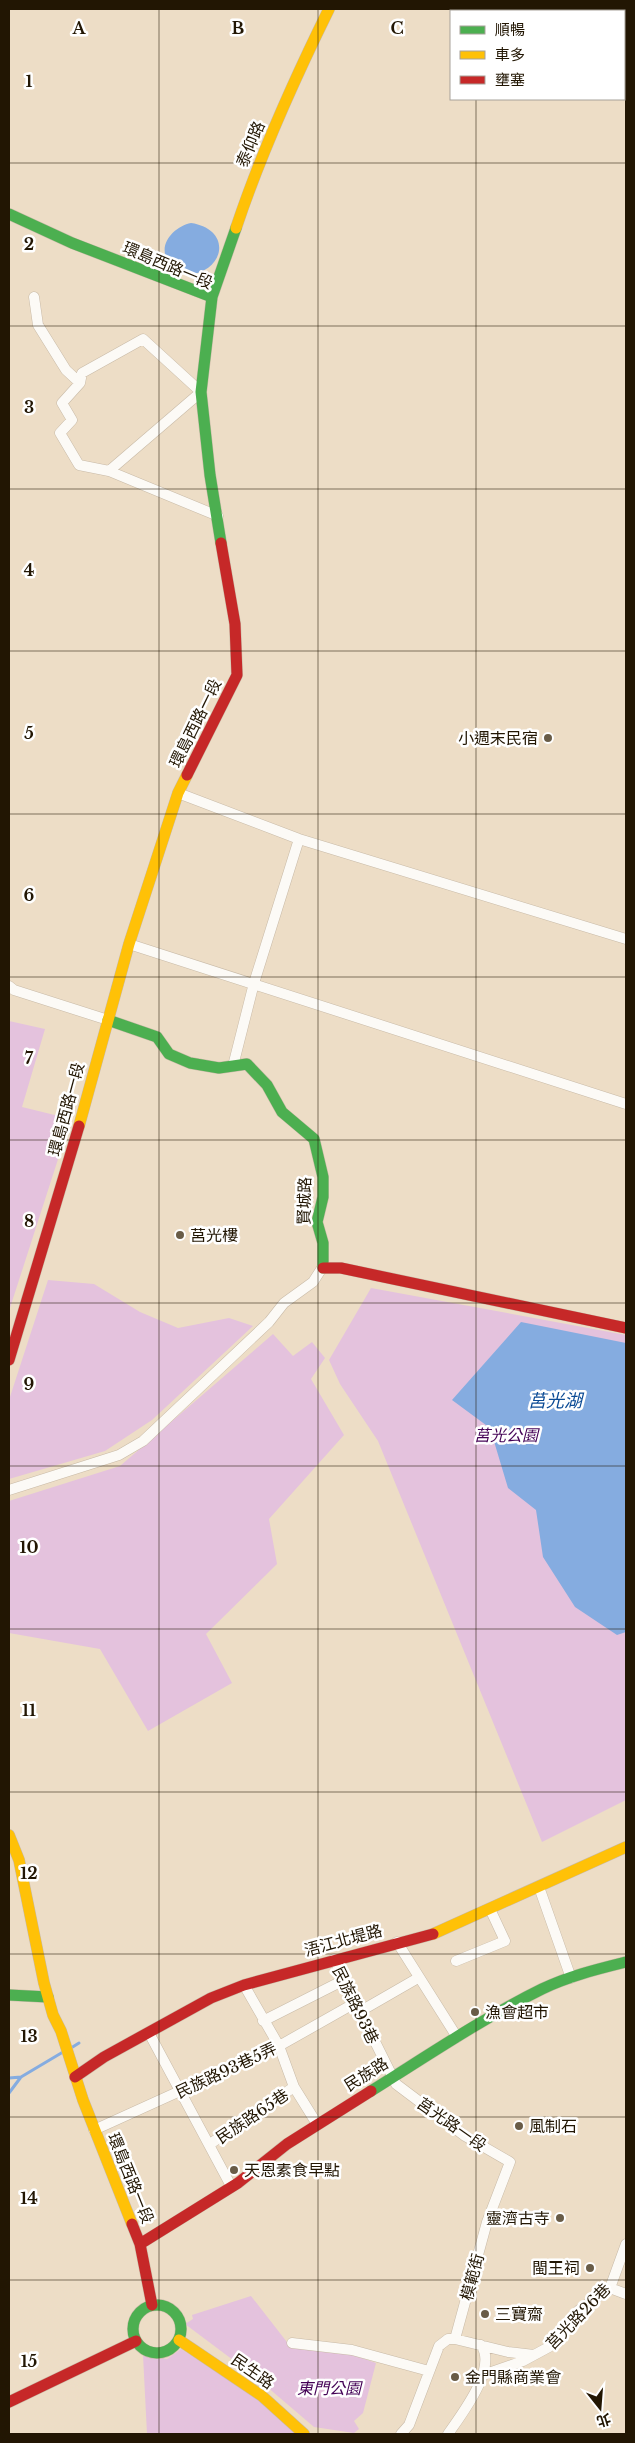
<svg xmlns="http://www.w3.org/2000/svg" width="635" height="2443" font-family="'Libre Baskerville','Noto Sans TC',serif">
	<rect width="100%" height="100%" fill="#edddc6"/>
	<path fill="#e4c2dd" d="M9,1021L45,1029L22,1107L71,1119L9,1311Z
		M48,1280L94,1284L140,1312L178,1328L229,1318L253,1326L152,1420L105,1451L9,1479V1400Z
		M371,1288L626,1335V1800L542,1842L378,1441L340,1384L329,1360Z
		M273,1334L293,1356L312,1342L325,1358L311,1379L344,1435L269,1519L277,1564L206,1634L232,1683L148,1731L100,1649L9,1633V1501L120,1466Z
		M251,2296L290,2346L333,2348L376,2363L363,2413L354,2421L359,2429L354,2433L314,2427L253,2375L185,2324L193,2319L192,2315Z
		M181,2349L260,2400L297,2434H147L143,2355L167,2359Z"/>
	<path fill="#85ace0" d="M191,223C232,229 226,271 188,275C181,271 172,267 168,261C157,244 175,226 191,223Z
		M521,1322L626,1343V1632L617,1635L575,1607L543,1557L536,1510L508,1488L490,1428L452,1400Z"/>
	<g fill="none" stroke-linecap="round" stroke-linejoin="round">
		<path stroke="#85ace0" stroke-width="3" d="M71,2048L79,2043
			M9,2078L21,2077
			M9,2093L21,2077L63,2052"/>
		<defs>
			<path id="street" d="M34,297L38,325L66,370L80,383L62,403L72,420L60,433L79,465L109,471
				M80,383L82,373L143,339L201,392L109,471L218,516
				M178,793L299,839L626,939
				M129,944L626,1104
				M9,986L14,990L108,1020
				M233,1066L254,983L299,839
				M9,1490L119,1455L143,1441L269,1322L284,1303L313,1282L322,1268
				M539,1887L571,1978
				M397,1942L457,2037
				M334,1959L396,2084L465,2136L510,2162L487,2222L455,2339
				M456,1961L505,1941L490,1909
				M244,1985L279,2046L294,2087L317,2124
				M359,2012L418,1978
				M263,2021L344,1980
				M149,2033L231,2186
				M94,2130L279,2046L355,2003
				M210,2144L294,2087
				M610,2288L626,2294
				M292,2343L352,2350L429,2371
				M480,2376L523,2361L549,2347L579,2310L610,2288L626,2244
				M401,2434L409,2425L439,2346L448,2339H455L508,2352L534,2355
				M448,2434C461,2415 498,2368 481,2345"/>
			<path id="fast" d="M9,214L72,243L212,297
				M221,543L210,475L201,392L212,297L236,228
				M108,1020L157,1037L169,1054L190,1063L219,1068L247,1064L267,1085L282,1112L314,1139L323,1177V1197L317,1222L323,1243V1268
				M9,1995L48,1997
				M371,2091C427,2056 483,2018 542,1989C569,1976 598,1969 626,1962
				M133 2329a24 24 0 1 1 48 0a24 24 0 1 1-48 0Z"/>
			<path id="slow" d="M236,228C261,153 294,80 329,9
				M79,1126L129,944L178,793L187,775
				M9,1835L19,1860L44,1983L53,2015L61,2031L83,2100L132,2224
				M433,1934L626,1847
				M179,2340L262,2396L304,2434"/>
			<path id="jam" d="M187,775L237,675L235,624L221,543
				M323,1268H341L626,1328
				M9,1360L79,1126
				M75,2077L104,2057L211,1998L244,1985L433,1934
				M132,2224L140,2244L152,2305
				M140,2244L238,2183L287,2144L371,2091
				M9,2402L136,2341"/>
		</defs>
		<use href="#street" stroke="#c8baa7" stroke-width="11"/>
		<use href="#fast" stroke="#c8baa7" stroke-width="12"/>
		<use href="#slow" stroke="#c8baa7" stroke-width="12"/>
		<use href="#jam" stroke="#c8baa7" stroke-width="12"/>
		<use href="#street" stroke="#fcfaf6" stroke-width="10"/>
		<use href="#fast" stroke="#4caf50" stroke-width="11"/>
		<use href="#slow" stroke="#ffc107" stroke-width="11"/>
		<use href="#jam" stroke="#c62828" stroke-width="11"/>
	</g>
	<path fill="none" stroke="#221603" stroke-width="1" stroke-opacity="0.55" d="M159,9V2434M318,9V2434M476,9V11M476,99V2434M9,163H626M9,326H626M9,489H626M9,651H626M9,814H626M9,977H626M9,1140H626M9,1303H626M9,1466H626M9,1629H626M9,1792H626M9,1954H626M9,2117H626M9,2280H626"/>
	<g fill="#695c47" stroke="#fff" stroke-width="2">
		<circle cx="548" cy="738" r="5"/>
		<circle cx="180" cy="1235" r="5"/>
		<circle cx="475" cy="2012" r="5"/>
		<circle cx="519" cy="2126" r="5"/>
		<circle cx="234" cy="2170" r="5"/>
		<circle cx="560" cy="2218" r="5"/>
		<circle cx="590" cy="2268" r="5"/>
		<circle cx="485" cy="2314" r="5"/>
		<circle cx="455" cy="2377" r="5"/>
	</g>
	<g text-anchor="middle" stroke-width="5" stroke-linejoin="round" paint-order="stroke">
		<g font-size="16" fill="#221603" stroke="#fff">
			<text transform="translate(250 144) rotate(-67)" y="6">泰仰路</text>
			<text transform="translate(168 265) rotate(23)" y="6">環島西路一段</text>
			<text transform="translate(195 723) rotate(-64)" y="6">環島西路一段</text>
			<text transform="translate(66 1109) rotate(-75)" y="6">環島西路一段</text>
			<text transform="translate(304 1201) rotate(-89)" y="6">賢城路</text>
			<text transform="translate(343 1940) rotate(-15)" y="6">浯江北堤路</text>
			<text transform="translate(356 2005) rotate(64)" y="6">民族路93巷</text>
			<text transform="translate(226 2070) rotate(-25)" y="6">民族路93巷5弄</text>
			<text transform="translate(366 2074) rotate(-32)" y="6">民族路</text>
			<text transform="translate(252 2116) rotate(-34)" y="6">民族路65巷</text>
			<text transform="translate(452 2124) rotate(35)" y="6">莒光路一段</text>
			<text transform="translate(131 2178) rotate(68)" y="6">環島西路一段</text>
			<text transform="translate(472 2277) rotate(-75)" y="6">模範街</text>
			<text transform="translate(578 2316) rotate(-46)" y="6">莒光路26巷</text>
			<text transform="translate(253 2371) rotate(35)" y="6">民生路</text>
		</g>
		<g font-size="16" fill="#221603" stroke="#fff" text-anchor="start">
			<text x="538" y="744" text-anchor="end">小週末民宿</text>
			<text x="190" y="1241">莒光樓</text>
			<text x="485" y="2018">漁會超市</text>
			<text x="529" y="2132">風制石</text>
			<text x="244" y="2176">天恩素食早點</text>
			<text x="550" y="2224" text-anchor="end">靈濟古寺</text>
			<text x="580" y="2274" text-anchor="end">閩王祠</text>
			<text x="495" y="2320">三寶齋</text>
			<text x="465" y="2383">金門縣商業會</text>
		</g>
		<g font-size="16" font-style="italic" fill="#430155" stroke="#fff">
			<text x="506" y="1441">莒光公園</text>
			<text x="329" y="2394">東門公園</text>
		</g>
		<g font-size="18" font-style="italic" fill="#0a4a95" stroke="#fff">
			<text x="555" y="1407">莒光湖</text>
		</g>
	</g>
	<g font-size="16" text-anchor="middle" font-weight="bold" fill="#221603" stroke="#fff" stroke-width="5" stroke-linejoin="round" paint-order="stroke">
		<text x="79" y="34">A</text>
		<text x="238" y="34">B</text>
		<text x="397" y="34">C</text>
		<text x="29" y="87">1</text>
		<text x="29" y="250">2</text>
		<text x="29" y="413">3</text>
		<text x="29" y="576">4</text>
		<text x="29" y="739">5</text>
		<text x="29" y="901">6</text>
		<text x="29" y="1064">7</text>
		<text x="29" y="1227">8</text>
		<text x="29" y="1390">9</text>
		<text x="29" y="1553">10</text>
		<text x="29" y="1716">11</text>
		<text x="29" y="1879">12</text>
		<text x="29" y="2042">13</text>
		<text x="29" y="2204">14</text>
		<text x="29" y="2367">15</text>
	</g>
	<rect width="635" height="2443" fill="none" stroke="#221603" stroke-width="20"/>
	<rect x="450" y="10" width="175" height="90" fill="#ffffff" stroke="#a7a29a"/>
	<rect x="460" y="26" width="25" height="8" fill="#4caf50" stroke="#a7a29a"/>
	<text x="495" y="35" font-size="15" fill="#221603">順暢</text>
	<rect x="460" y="51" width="25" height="8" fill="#ffc107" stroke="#a7a29a"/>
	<text x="495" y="60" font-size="15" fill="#221603">車多</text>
	<rect x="460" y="76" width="25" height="8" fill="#c62828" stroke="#a7a29a"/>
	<text x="495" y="85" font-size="15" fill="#221603">壅塞</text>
	<g transform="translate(600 2408) rotate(163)" stroke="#ffffff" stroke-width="4" paint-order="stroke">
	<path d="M0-4L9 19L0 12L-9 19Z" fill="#221603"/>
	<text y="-8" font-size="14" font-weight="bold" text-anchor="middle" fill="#221603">北</text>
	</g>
</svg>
